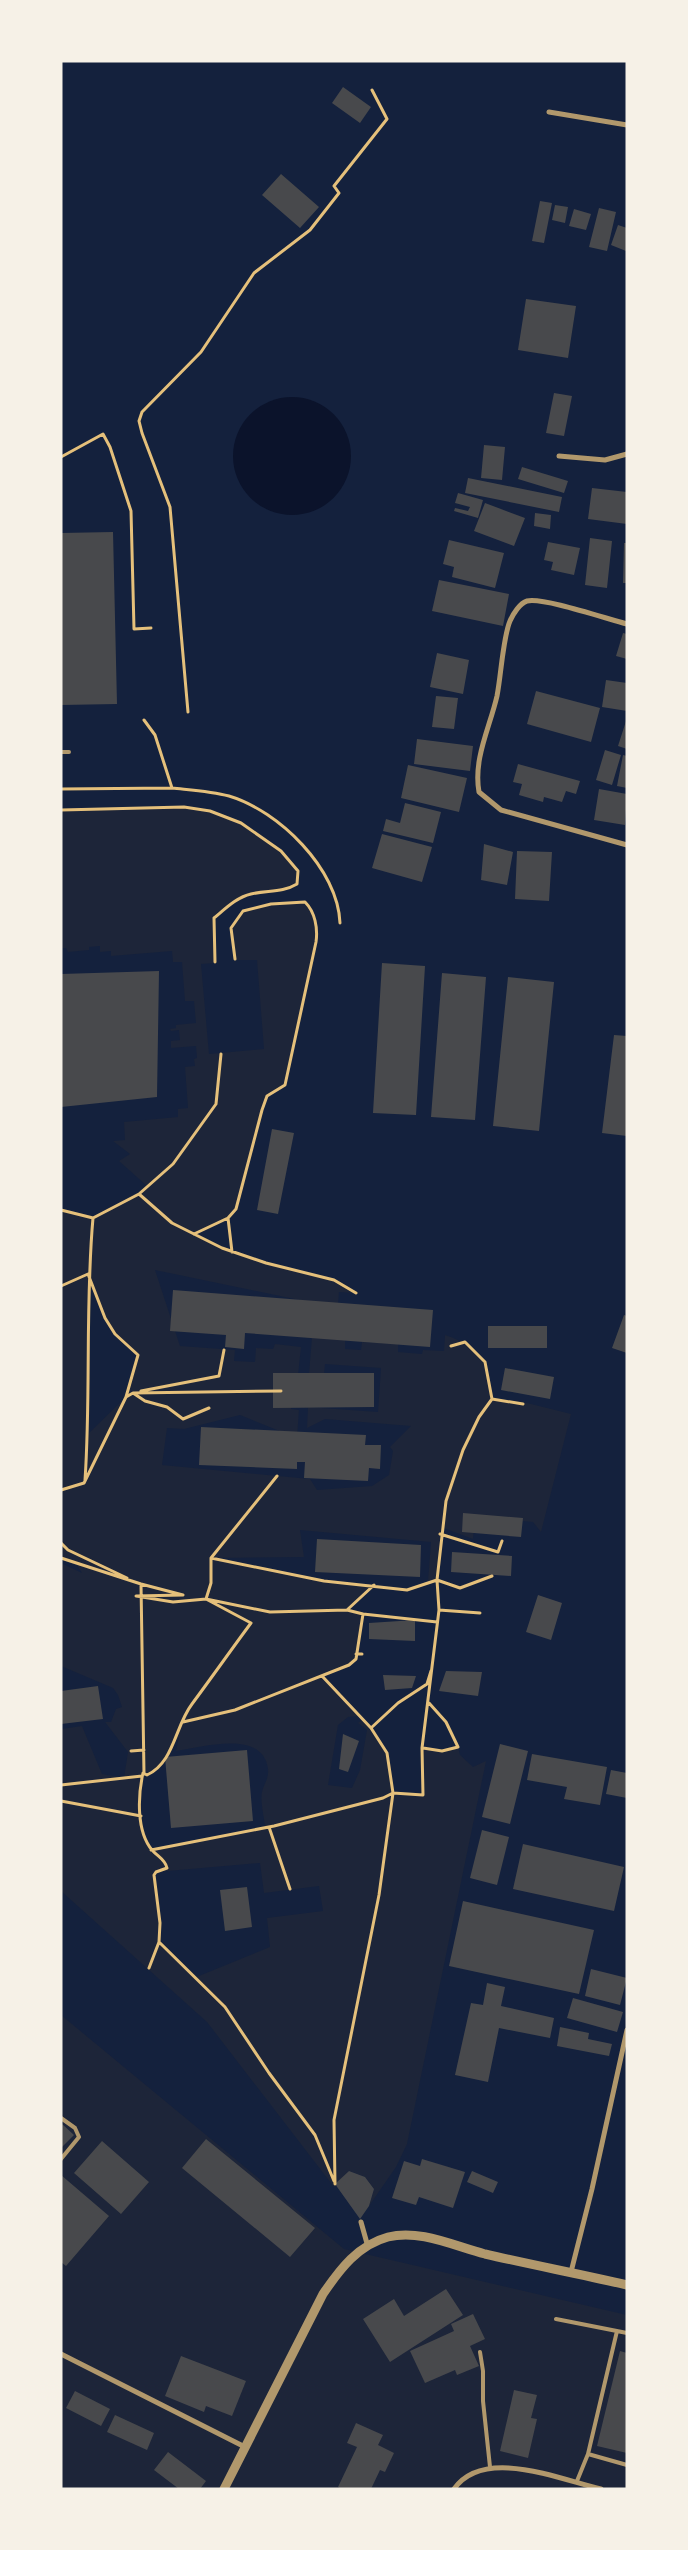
<svg xmlns="http://www.w3.org/2000/svg" width="688" height="2550" font-family="Barlow,sans-serif">
	<rect width="100%" height="100%" fill="#14213d"/>
	<path fill="#1d2539" fill-rule="evenodd" d="M184,807C232,813 267,834 298,871L297,884C282,893 268,890 251,894C237,897 225,909 214,918L215,963L201,964L209,1054L264,1049L257,960H236L231,928L243,911L271,904L305,902L310,906L317,929L285,1085L267,1096L236,1209L228,1218L195,1234L222,1248L256,1259L334,1280L356,1293L339,1292L338,1305L304,1301L155,1270L180,1346L235,1350L234,1361L255,1362L256,1348L273,1349L275,1344L301,1347L297,1385L291,1409L299,1410L297,1438L240,1415L184,1429L167,1428L162,1465L310,1479L317,1490L372,1486L389,1475L393,1451L390,1447L411,1426L325,1419L307,1428L308,1407L378,1412L381,1368L325,1364L324,1375L309,1374L312,1337L345,1340V1349L361,1350L362,1342L398,1344V1352L422,1354L423,1350L444,1351L445,1335C485,1349 485,1360 492,1399L523,1402L571,1414L541,1532L533,1522L475,1517L473,1539L441,1527L437,1580L428,1581L431,1542L300,1530L304,1557L214,1558L324,1581L374,1585L347,1610L363,1614L356,1659L349,1665L322,1676L360,1716L348,1717L338,1725L328,1785L352,1788L360,1770L367,1730L358,1723L363,1719L387,1753L393,1793L423,1795L422,1748L442,1751L458,1747L460,1755L473,1767L486,1761L407,2144L396,2167L369,2206L374,2189L365,2177L349,2171L334,2187L207,2022L61,1891V1729L82,1726L102,1774L124,1778L128,1752L105,1722H111L116,1709L122,1707L118,1695L113,1688L61,1666V1563L82,1573L75,1562L61,1558V1209L93,1216L139,1193L147,1186L119,1161L130,1154L113,1141L125,1140L124,1122L178,1117V1109L188,1108L185,1067L195,1066L194,1059L197,1058L196,1046L171,1048V1041L180,1040L179,1030L171,1031L170,1029L176,1028V1025L196,1023L194,1001H185L182,962H173L172,951L111,956V951L100,952V946L89,947V950L68,952L66,948H61V810ZM88,1277L105,1318L115,1334L138,1355L126,1397L88,1434ZM179,1737L176,1751C203,1747 263,1729 268,1769C269,1779 264,1783 262,1792C260,1801 264,1816 265,1827L151,1850C141,1828 135,1797 144,1774C167,1768 167,1752 179,1737ZM260,1863L264,1893L319,1886L323,1911L267,1918L270,1947L194,1978L159,1942L160,1923L154,1875L156,1872Z
		M61,2015L344,2249L627,2315V2489H61Z"/>
	<path fill="#0b132b" d="M233 456a59 59 0 1 1 118 0a59 59 0 1 1-118 0Z"/>
	<path fill="#48494c" d="M343,87L371,107L360,123L332,103Z
		M281,174L319,207L300,228L262,195Z
		M540,201L552,203L544,243L532,241Z
		M555,205L568,207L565,223L552,220Z
		M599,208L616,212L607,251L589,247Z
		M574,209L591,214L586,230L569,226Z
		M618,225L627,228L626,251L611,245Z
		M526,299L576,306L568,358L518,350Z
		M554,393L572,396L564,436L546,433Z
		M484,445L505,447L502,480L481,478Z
		M522,467L568,481L564,493L518,479Z
		M468,478L562,497L559,512L465,493Z
		M592,488L627,492V524L588,519Z
		M458,493L483,500L478,518L454,511L455,508L468,511L470,507L455,503Z
		M485,503L525,518L514,546L474,531Z
		M535,513L551,515L550,529L534,526Z
		M113,532L117,704L61,705V533Z
		M590,538L612,541L607,588L585,585Z
		M449,540L504,553L495,588L452,577L454,567L443,564Z
		M548,542L580,548L574,575L551,570L553,562L544,560Z
		M624,543H627V583H623Z
		M439,580L509,594L503,626L432,611Z
		M623,633L627,634V659L616,656Z
		M437,653L469,660L463,694L430,687Z
		M606,680L627,683V711L602,707Z
		M536,691L600,708L591,742L527,724Z
		M436,696L458,698L454,729L432,727Z
		M627,718V749L618,746Z
		M417,739L473,746L470,771L414,764Z
		M605,750L621,755L612,785L596,780Z
		M623,755L627,756V788L617,786Z
		M518,764L580,781L576,794L566,791L562,802L544,797L543,802L519,795L522,784L513,782Z
		M408,765L467,778L459,812L401,798Z
		M599,789L627,794L625,825L594,820Z
		M405,803L441,812L433,843L383,831L386,819L400,823Z
		M382,834L432,847L422,882L372,868Z
		M484,844L513,852L507,885L481,880Z
		M517,851L552,852L549,901L515,899Z
		M382,963L425,966L416,1115L373,1113Z
		M159,971L157,1097L61,1107V974Z
		M442,973L486,977L475,1120L431,1117Z
		M508,977L554,982L539,1131L493,1126Z
		M614,1035L627,1036V1136L602,1133Z
		M272,1129L294,1133L278,1214L257,1210Z
		M173,1290L433,1310L430,1347L245,1333L244,1349L225,1347L226,1335L170,1331Z
		M624,1315L627,1316V1353L612,1348Z
		M488,1326H547V1348H488Z
		M505,1368L554,1377L550,1399L501,1390Z
		M273,1373H374V1407L273,1408Z
		M201,1427L366,1435L365,1445H381L380,1469L369,1468L368,1481L304,1478L305,1462H297V1469L199,1465Z
		M463,1513L523,1518L521,1537L462,1532Z
		M317,1539L421,1545L420,1577L315,1572Z
		M452,1552L512,1556L511,1576L451,1572Z
		M538,1595L562,1603L551,1640L526,1632Z
		M415,1620V1641L369,1639V1623Z
		M446,1671L482,1672L478,1696L439,1691Z
		M383,1675L416,1676L412,1688L385,1690Z
		M98,1686L103,1719L61,1724V1691Z
		M343,1734L359,1741L348,1772L339,1769Z
		M500,1744L528,1751L510,1824L482,1817Z
		M247,1750L253,1821L171,1828L165,1757Z
		M532,1754L607,1767L600,1805L564,1799L567,1787L527,1780Z
		M611,1770L627,1773V1798L606,1794Z
		M482,1830L509,1837L497,1885L470,1878Z
		M523,1844L624,1867L614,1911L513,1889Z
		M247,1887L252,1927L225,1931L220,1890Z
		M463,1901L594,1930L579,1994L449,1966Z
		M591,1969L627,1978L620,2005L585,1996Z
		M487,1983L505,1987L501,2006L554,2018L550,2038L499,2028L488,2082L455,2075L471,2003L483,2005Z
		M573,1998L623,2012L617,2032L567,2018Z
		M560,2027L589,2033L588,2039L612,2044L609,2056L557,2046Z
		M61,2123L74,2135L61,2148Z
		M206,2139L315,2228L290,2257L182,2168Z
		M102,2141L149,2182L121,2214L74,2173Z
		M422,2159L465,2172L453,2208L419,2197L416,2205L392,2198L404,2161L420,2166Z
		M349,2171L365,2177L374,2189L369,2206L360,2219L335,2184Z
		M472,2171L498,2182L493,2193L467,2182Z
		M61,2175L109,2216L66,2266L61,2262Z
		M446,2289L463,2315L390,2362L363,2319L394,2299L404,2316Z
		M473,2314L485,2339L470,2346L479,2366L457,2375L455,2370L425,2383L410,2351L454,2331L451,2324Z
		M620,2351L627,2353V2453L597,2446Z
		M181,2356L246,2381L232,2416L206,2406L204,2412L165,2396Z
		M514,2390L537,2395L531,2418L537,2419L528,2458L500,2451Z
		M75,2391L110,2409L101,2426L66,2408Z
		M115,2415L154,2433L147,2450L107,2432Z
		M356,2423L383,2435L378,2445L394,2453L385,2472L380,2470L371,2489H341L338,2487L357,2447L347,2443Z
		M168,2452L206,2481L200,2489H179L154,2470Z"/>
	<g fill="none" stroke-linecap="round" stroke-linejoin="round">
		<path stroke="#e5c07b" stroke-width="3" d="M61,457L103,434L110,447L131,511L134,629L151,628
			M188,712L170,507L142,433L139,421L142,412L201,352L254,273L310,230L339,193L334,186L387,119L372,90
			M172,788C191,790 211,791 229,796C279,811 338,869 340,923
			M61,789L172,788L155,735L144,720
			M61,810L184,807L210,811L241,823L281,851L298,871L297,884C282,893 268,890 251,894C237,897 225,909 214,918L215,962
			M139,1194L172,1223L222,1248L266,1263L334,1280L356,1293
			M61,1210L93,1218L139,1194L173,1164L216,1104L221,1054
			M228,1218L232,1252
			M194,1234L228,1218L236,1209L262,1110L267,1096L285,1085L316,942C318,928 315,912 305,902L271,904L243,911L231,928L235,959
			M61,1286L88,1274L105,1318L115,1334L138,1355L126,1397L84,1483L61,1490
			M451,1346L465,1342L485,1362L492,1399
			M141,1391L219,1376L224,1350
			M133,1393L281,1391
			M126,1397L133,1393L145,1401L167,1407L183,1419L209,1408
			M85,1480C91,1393 85,1306 93,1218
			M440,1534L498,1552L502,1541
			M61,1543L68,1550L127,1578
			M61,1558L141,1584L183,1595L136,1596L173,1602L206,1599L270,1612L347,1610
			M211,1558L324,1581L407,1590L437,1580L460,1588L492,1576
			M141,1584L144,1774
			M206,1599L211,1583V1558L277,1476
			M439,1610L480,1613
			M363,1614L437,1622
			M356,1654H362
			M322,1676L371,1728L387,1753L393,1793L379,1895L334,2120L335,2184
			M183,1722L235,1710L349,1665L356,1659L363,1614L347,1610L374,1585
			M371,1728L398,1703L427,1684L431,1671
			M423,1748L442,1751L458,1747L446,1722L429,1703
			M131,1751L144,1750
			M61,1785L142,1776
			M61,1801L141,1816
			M269,1827L290,1889
			M151,1850L274,1826L383,1798L393,1793L423,1795L422,1748L439,1610L437,1580L446,1501L463,1450L479,1417L492,1399L523,1404
			M159,1942L225,2007L269,2073L315,2135L334,2181
			M149,1968L159,1942L160,1923L154,1875L156,1872L167,1868C165,1859 158,1857 152,1850C136,1831 138,1795 143,1773L147,1775C174,1763 175,1726 192,1704C212,1677 231,1650 251,1623L206,1599"/>
		<path stroke="#b1986c" stroke-width="4" d="M61,752H69
			M61,2118L75,2128L79,2137L61,2159
			M556,2319L627,2333
			M480,2352L483,2371V2401L490,2467
			M588,2454L627,2465
			M577,2481L588,2454L617,2331"/>
		<path stroke="#b1986c" stroke-width="5" d="M549,112L627,125
			M559,456L605,460L627,454
			M627,624C607,619 543,597 527,601C520,603 513,614 510,621C503,637 501,676 497,696C490,727 473,759 479,792L501,810L627,845
			M361,2222L368,2247
			M571,2272L592,2189L627,2030
			M61,2354L245,2447
			M454,2489C484,2446 561,2480 601,2489"/>
		<path stroke="#b1986c" stroke-width="9" d="M224,2489L323,2294C340,2269 358,2245 388,2237C420,2229 454,2246 485,2254C532,2265 580,2274 627,2285"/>
	</g>
	<rect width="688" height="2550" fill="none" stroke="#f6f1e7" stroke-width="125"/>
</svg>
